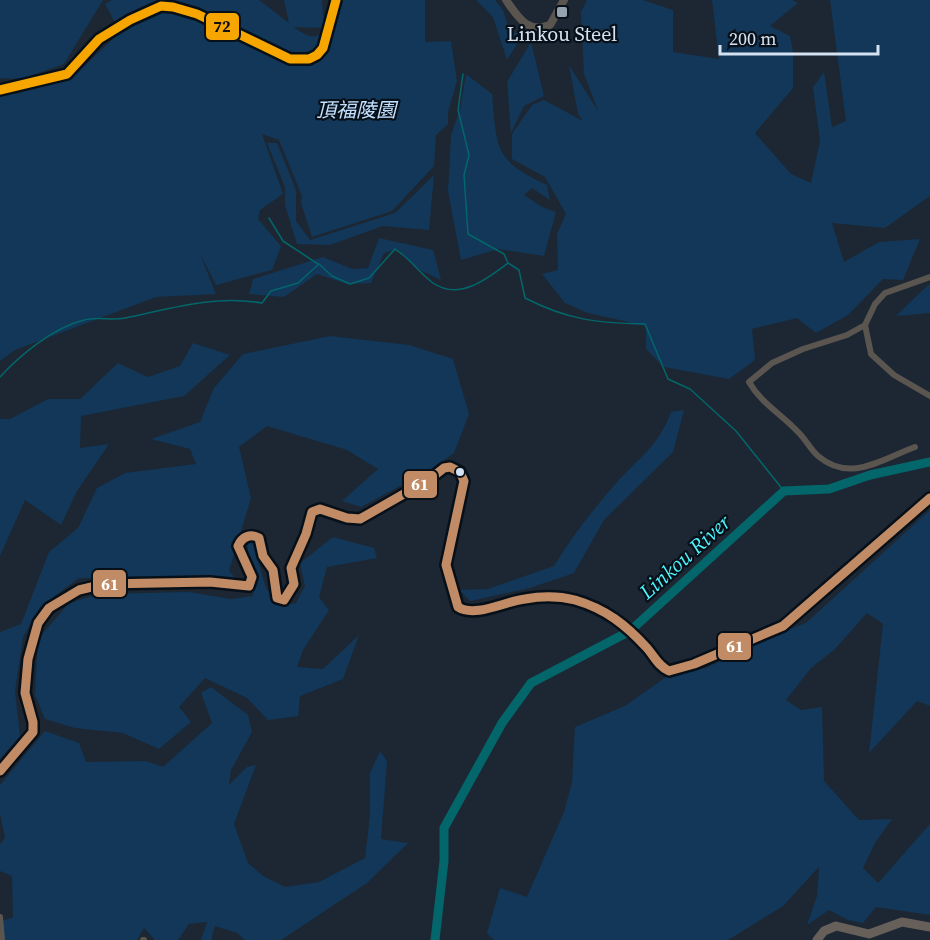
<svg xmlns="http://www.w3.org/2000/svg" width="930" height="940" font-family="'Source Serif 4','Noto Sans TC',serif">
	<rect width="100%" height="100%" fill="#1c2733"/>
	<path fill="#123758" d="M0,0H103L64,64L22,79L0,78Z
		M112,0H259L289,23L284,0H322L324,28L294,27C324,51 326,24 332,0H425V42L451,41L457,81L448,112V124L436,135L434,166L392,211L312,237L301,203L302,196L279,140L262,134L283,194L260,210L258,219L281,246L272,270L216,285L200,254L216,294L156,297L15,350L0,361V93L16,94L73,77L120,32L105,4Z
		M476,0H495L503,10L510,32L523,34L507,60L493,17Z
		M587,0H643L673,10V52L719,59L712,0H792L798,3L770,26L790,36L793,52V88L755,133L791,174L811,183L820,141L813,87L824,72L832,127L846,121L830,0H930V196L885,228L832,223L844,262L879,242L920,239L903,280L883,279L848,315L816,333L797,318L752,329L755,360L729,379L664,367L646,349V326L588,313L565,303L542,274L558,270L557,234L566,214L545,177L512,159V134L532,105L544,100L583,121L578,114L569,65L598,111L584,74L581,12Z
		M531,42L544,96L524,106L511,133L507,82Z
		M466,74L492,94C497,148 494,161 547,185L550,200L532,188L524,195L542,207L556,212L544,256L499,249L461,260L448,191L451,136L460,109Z
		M267,143H277L296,190V221L310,240L395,213L434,175L429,230L383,226L330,245L297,244L285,205V187Z
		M379,238L433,250L441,280L420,270L398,249L384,253L371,283L347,284L317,274L284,297L249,294L253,279L323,257L352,269L368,268Z
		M930,284V313L896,316L927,286Z
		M330,336L409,345L453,359L469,414L454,453L428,471L361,507L342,501L378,469L347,450L267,426L239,447L251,498L229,571L240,583L213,577L79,578L40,607L23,637L15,691L20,736L0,759V632L21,624L49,552L78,528L97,488L125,473L196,464L190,449L151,439L200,422L214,388L243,354Z
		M193,343L230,355L184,396L81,416L80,448L109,444L77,491L61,525L25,500L0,556V419H10L48,399H80L118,363L148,377L180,366Z
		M684,410L673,452L604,520L574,573L530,588L470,601L460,590L488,589L554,566C573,535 594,508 618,481C642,455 658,446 671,412Z
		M930,510V706L917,701L869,753L883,624L867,613L834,650L811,668L786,700L801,710L822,707L824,781L859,820L892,819L875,843L863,868L878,883L930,824V915L876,907L863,923L848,920L829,910L807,925L817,896L819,867L783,906L728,940H494L487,933L500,888L527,897L564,812L572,782L575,727L625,706L669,675L706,668L771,636L806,623Z
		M333,537L374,548L377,558L327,567L319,597L329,610L303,650L297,667L323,669L359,635L343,679L300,696L298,716L268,720L247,698L205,678L179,707L191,722L159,749L123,733L75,728L45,719L35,695L38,639L69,603L99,594L189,592L231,599L253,596C255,577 246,562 248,542L253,544L266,588L279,606L296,603L305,586L300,563Z
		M211,687L248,715L252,732L231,770L229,785L247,767L256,765L234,824L248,863L263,876L285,887L319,882L365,858L370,815V773L380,751L387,761L381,839L408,843L367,883L281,940H245L237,933L215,926L211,940H201L207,922L189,924L178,940H155L144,928L137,940H0V922L13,917L12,876L0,871V844L5,838L0,814V785L45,731L79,743L86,762L146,761L163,767L212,723L201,693Z"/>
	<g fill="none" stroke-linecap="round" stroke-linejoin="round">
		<path stroke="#03666b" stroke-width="1.5" d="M463,74L458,110L469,155L464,175L468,234L504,254L508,263
			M269,218L283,241L318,264
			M0,377C21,354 53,328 84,320C97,316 112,321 125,318C173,308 213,295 262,303L271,291L298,283L319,264L332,276L350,284L369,278L395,249C410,258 419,273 433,283C459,301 487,279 508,263L519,270L525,298C568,320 597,323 645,324L668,379L690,389L736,431L784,491"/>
		<path stroke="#03666b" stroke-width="9" d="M435,940L444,861V828L502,723L531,683L630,631L784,491L829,489L870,475L930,462"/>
		<path stroke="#5b5550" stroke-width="6" d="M865,325L871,354L894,375L930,396
			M915,447C880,460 850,483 818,456C810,449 805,438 797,431C781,414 761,403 749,382L772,363L803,349L847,335L865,325L875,304L885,293L930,277
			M0,917L2,940
			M143,940H144"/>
		<path stroke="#5b5550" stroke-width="8" d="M506,0C518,17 527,34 550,25L564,0
			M0,90L67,74L99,39L130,20L161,6L173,7L197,14L290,59H309L317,55L323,48L336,0
			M0,771L33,732V722L25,693L28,659L38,623L49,608L79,590L104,584L210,582L249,586L252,577L238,546C242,537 250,533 259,538L263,556L273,570L277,598L284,600L294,584L291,568L306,534L312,512L320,509L347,518L360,519L430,479L444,468L450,467L460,472L464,481L446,565L458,607C475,618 506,601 525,599C541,596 559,596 575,600C606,609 626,625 647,648C654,656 658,666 669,671L694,664L783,626L930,498"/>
		<path stroke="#675f59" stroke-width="9" d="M817,940L824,931L836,926L869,934L902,922L930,927"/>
		<defs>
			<path id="bus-1" d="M0,90L67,74L99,39L130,20L161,6L173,7L197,14L290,59H309L317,55L323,48L336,0"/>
			<path id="bus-2" d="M0,771L33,732V722L25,693L28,659L38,623L49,608L79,590L104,584L210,582L249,586L252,577L238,546C242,537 250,533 259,538L263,556L273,570L277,598L284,600L294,584L291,568L306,534L312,512L320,509L347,518L360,519L430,479L444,468L450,467L460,472L464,481L446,565L458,607C475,618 506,601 525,599C541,596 559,596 575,600C606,609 626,625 647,648C654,656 658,666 669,671L694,664L783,626L930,498"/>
		</defs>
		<use href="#bus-1" stroke="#071019" stroke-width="14"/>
		<use href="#bus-2" stroke="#071019" stroke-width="14"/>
		<use href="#bus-1" stroke="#f7a600" stroke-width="9"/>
		<use href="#bus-2" stroke="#c18c65" stroke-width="9"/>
	</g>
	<rect fill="#94a1ae" stroke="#071019" stroke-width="2" x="556" y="6" width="12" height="12" rx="3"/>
	<circle fill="#d5e2f1" stroke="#071019" stroke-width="2" cx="460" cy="472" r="5"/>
	<g text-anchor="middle" stroke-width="4.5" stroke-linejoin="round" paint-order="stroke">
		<g font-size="20" fill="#d5e2f1" stroke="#071019">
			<text x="562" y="41">Linkou Steel</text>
		</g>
		<g font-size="20" font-style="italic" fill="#c3e0ff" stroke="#071019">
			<text x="356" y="117">頂福陵園</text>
		</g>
		<g font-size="21" font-style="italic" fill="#4ef3fb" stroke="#071019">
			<text transform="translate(685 557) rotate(-42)" y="7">Linkou River</text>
		</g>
	</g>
	<g stroke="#071019" stroke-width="2">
		<rect x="205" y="12" width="35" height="29" rx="6" fill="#f7a600"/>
		<rect x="403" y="470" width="35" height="29" rx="6" fill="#c18c65"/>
		<rect x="92" y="569" width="35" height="29" rx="6" fill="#c18c65"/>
		<rect x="717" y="632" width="35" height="29" rx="6" fill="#c18c65"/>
	</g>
	<g font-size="16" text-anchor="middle" font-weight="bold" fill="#fff">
		<text x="420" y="490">61</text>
		<text x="110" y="590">61</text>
		<text x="735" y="652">61</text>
	</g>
	<g font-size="16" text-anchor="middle" font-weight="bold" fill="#111">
		<text x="222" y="32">72</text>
	</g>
	<path d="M720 45v9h158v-9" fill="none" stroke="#d5e2f1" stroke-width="3"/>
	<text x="729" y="45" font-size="18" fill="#d5e2f1" stroke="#071019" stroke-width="4.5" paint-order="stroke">200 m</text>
</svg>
